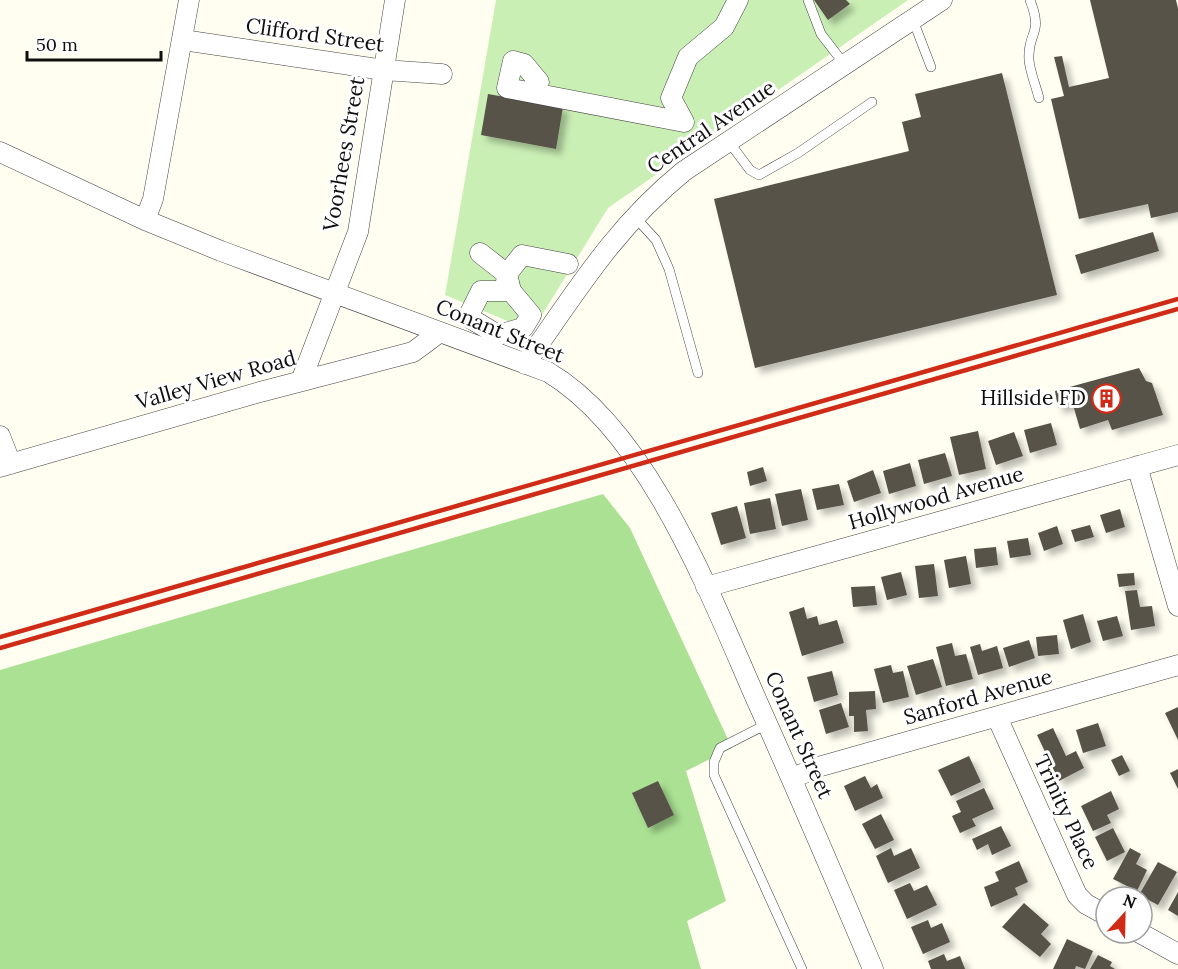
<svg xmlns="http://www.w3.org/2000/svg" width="1178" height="969" font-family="Lora,serif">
	<defs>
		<filter id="shadow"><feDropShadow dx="5.5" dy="5.5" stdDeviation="3" flood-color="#0004"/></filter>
	</defs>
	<rect width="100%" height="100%" fill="#fffef1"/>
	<path fill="#caefb5" d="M496,0H908L608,208L532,331L445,295Z"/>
	<path fill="#aae193" d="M603,494L630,528L732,748L686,771L726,901L687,921L701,969H0V670Z"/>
	<path fill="#59524a" filter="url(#shadow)" d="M814,0H846L850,4L828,20Z
		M1090,0H1176L1178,9V212L1151,218L1148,204L1079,219L1051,99L1064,96L1054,57L1062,56L1069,87L1109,78Z
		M1002,73L1057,295L755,368L714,199L909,151L902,122L921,117L915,94Z
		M488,94L563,107L556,149L481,135Z
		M1153,232L1159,251L1081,274L1075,255Z
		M1139,368L1146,381L1152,383L1163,415L1112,430L1108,420L1080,429L1073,405L1058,408L1055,391Z
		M1051,423L1057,445L1030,453L1024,430Z
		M978,431L986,469L959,475L950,437Z
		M1014,432L1023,456L996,465L988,441Z
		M945,453L952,476L924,484L918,460Z
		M910,463L916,486L889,494L883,471Z
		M763,467L767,481L750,486L747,472Z
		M873,470L881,493L854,502L847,481Z
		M839,484L844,505L817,510L812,489Z
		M801,489L808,520L782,526L775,494Z
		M770,498L776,529L750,534L744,503Z
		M737,506L746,538L721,545L711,513Z
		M1120,509L1125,527L1106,533L1100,515Z
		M1090,525L1094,537L1075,542L1071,530Z
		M1057,526L1063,544L1044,551L1038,533Z
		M1028,538L1031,555L1010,558L1007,541Z
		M996,547L998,565L976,568L974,549Z
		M966,556L971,584L949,588L944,560Z
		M934,564L938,596L919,598L915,566Z
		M901,572L907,595L887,600L881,577Z
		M1134,573L1135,585L1119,587L1117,574Z
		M875,586L877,605L853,607L851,587Z
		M1137,590L1140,607L1152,606L1155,626L1131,630L1125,591Z
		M804,607L807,619L817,616L819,625L837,620L844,643L802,656L789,612Z
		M1083,614L1091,642L1071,649L1063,620Z
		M1117,616L1123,636L1103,641L1097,621Z
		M1057,635L1059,654L1038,656L1036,637Z
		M1029,640L1035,658L1009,667L1003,648Z
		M952,643L955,656L966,654L973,679L946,686L936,647Z
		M980,644L982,651L997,646L1003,668L978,675L970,647Z
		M933,659L942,687L916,695L907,666Z
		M891,665L893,673L903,671L909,697L883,703L874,669Z
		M832,671L838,695L814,702L807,677Z
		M875,691L876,709L866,710L868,731L854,732V716H849V692Z
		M841,703L849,727L826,734L819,710Z
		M1178,707V740L1165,713Z
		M1098,723L1106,746L1083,753L1076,730Z
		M1053,728L1066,756L1076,751L1084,768L1059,781L1037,735Z
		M1122,755L1130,771L1119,776L1111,760Z
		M969,756L981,782L951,796L938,770Z
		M1178,769V789L1170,773Z
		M865,776L871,788L877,784L883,798L855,811L844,786Z
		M658,781L674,815L648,828L632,793Z
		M984,788L994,809L972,819L976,826L960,833L952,816L961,812L956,801Z
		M1111,791L1119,809L1107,815L1111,823L1093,831L1081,806Z
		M881,814L894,840L875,849L862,824Z
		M1001,826L1011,846L992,855L988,844L977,850L972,839Z
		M1113,828L1125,852L1107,861L1095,837Z
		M891,848L894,856L911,848L920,868L888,883L876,856Z
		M1130,848L1141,854L1136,864L1147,870L1137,891L1113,879Z
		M1019,861L1028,882L1015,888L1018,895L991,907L984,887L999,881L995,872Z
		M1158,862L1177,872L1158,905L1139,895Z
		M910,883L914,891L927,885L937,905L907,919L894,890Z
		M1178,892V916L1168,910Z
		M1024,903L1049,925L1041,934L1051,944L1040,957L1002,927Z
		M928,920L931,928L942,923L950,942L923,954L911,927Z
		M1067,939L1093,951L1085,969L1076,966L1075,969H1053Z
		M944,954L947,961L960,956L965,969H931L928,961Z
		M1098,955L1112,962L1110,966L1115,969H1090Z"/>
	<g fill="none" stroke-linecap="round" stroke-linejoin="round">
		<defs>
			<path id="lane" d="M808,0L821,34L845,65
				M1030,0C1044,36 1027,31 1029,60C1030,72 1036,86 1039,98
				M913,20L931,67
				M729,142L750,170L759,175L798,153L872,102
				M634,216L656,240L669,269L698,373
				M767,724L720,748L714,762V775L802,969"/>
			<path id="street" d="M183,40L384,70L442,74
				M539,82L524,64L513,61L507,88L684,122L671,98L688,57L724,27L738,0
				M0,152L145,220L221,251L548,372C649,432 711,597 757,701C797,790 835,879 873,969
				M145,220L153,199L189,0
				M480,253L507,274L505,291H481L468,317L498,335L523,328L531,315L511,291L507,274L522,255L568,264
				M525,364C576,292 614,228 684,171L942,0
				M301,381L358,232L395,0
				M0,436L11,464
				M1137,466L1178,606
				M0,467L260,392L413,352L440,332
				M706,587L1178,455
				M997,717L1077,895L1086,904L1106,915
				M793,778L818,767L1178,665
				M1140,933L1178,954"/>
		</defs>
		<use href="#lane" stroke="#424242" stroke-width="10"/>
		<use href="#street" stroke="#424242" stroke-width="21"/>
		<use href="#lane" stroke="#fff" stroke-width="9"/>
		<use href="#street" stroke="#fff" stroke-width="20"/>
		<path stroke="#cf2b17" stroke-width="4.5" d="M0,637L1178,299
			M0,648L1178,309"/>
	</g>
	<defs>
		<symbol id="building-ring" viewBox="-11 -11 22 22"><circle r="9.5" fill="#fff" stroke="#cf2b17" stroke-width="1.5"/><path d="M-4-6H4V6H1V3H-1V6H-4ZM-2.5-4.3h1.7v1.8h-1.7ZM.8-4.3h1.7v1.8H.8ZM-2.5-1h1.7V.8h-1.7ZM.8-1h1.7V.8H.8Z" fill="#cf2b17"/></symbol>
	</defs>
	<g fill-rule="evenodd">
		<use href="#building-ring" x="1090" y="382" width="33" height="33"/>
	</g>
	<g text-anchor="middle" stroke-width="6" stroke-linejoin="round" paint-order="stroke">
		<g font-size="21" fill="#0f0f0f" stroke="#fff">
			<text transform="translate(315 35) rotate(8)" y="7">Clifford Street</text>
			<text transform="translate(711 127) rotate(-34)" y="7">Central Avenue</text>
			<text transform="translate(344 154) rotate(-80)" y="7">Voorhees Street</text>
			<text transform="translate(500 331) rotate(22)" y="7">Conant Street</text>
			<text transform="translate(216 380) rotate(-16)" y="7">Valley View Road</text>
			<text transform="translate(936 498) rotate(-16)" y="7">Hollywood Avenue</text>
			<text transform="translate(978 697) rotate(-16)" y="7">Sanford Avenue</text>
			<text transform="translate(799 735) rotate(66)" y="7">Conant Street</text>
			<text transform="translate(1066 812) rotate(65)" y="7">Trinity Place</text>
		</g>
		<g font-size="21" fill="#0f0f0f" stroke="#fff" text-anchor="end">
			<text x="1086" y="405">Hillside FD</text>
		</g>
	</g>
	<g transform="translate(1124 915) rotate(22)"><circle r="28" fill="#ffffff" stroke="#9f9f9f" stroke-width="1.5"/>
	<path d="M0-4.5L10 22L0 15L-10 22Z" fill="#cf2b17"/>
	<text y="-9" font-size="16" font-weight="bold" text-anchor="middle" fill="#0f0f0f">N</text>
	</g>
	<path d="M27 51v9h134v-9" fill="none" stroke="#0f0f0f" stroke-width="3"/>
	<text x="36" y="51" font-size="18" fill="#0f0f0f" stroke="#ffffff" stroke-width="4.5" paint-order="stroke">50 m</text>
</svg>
